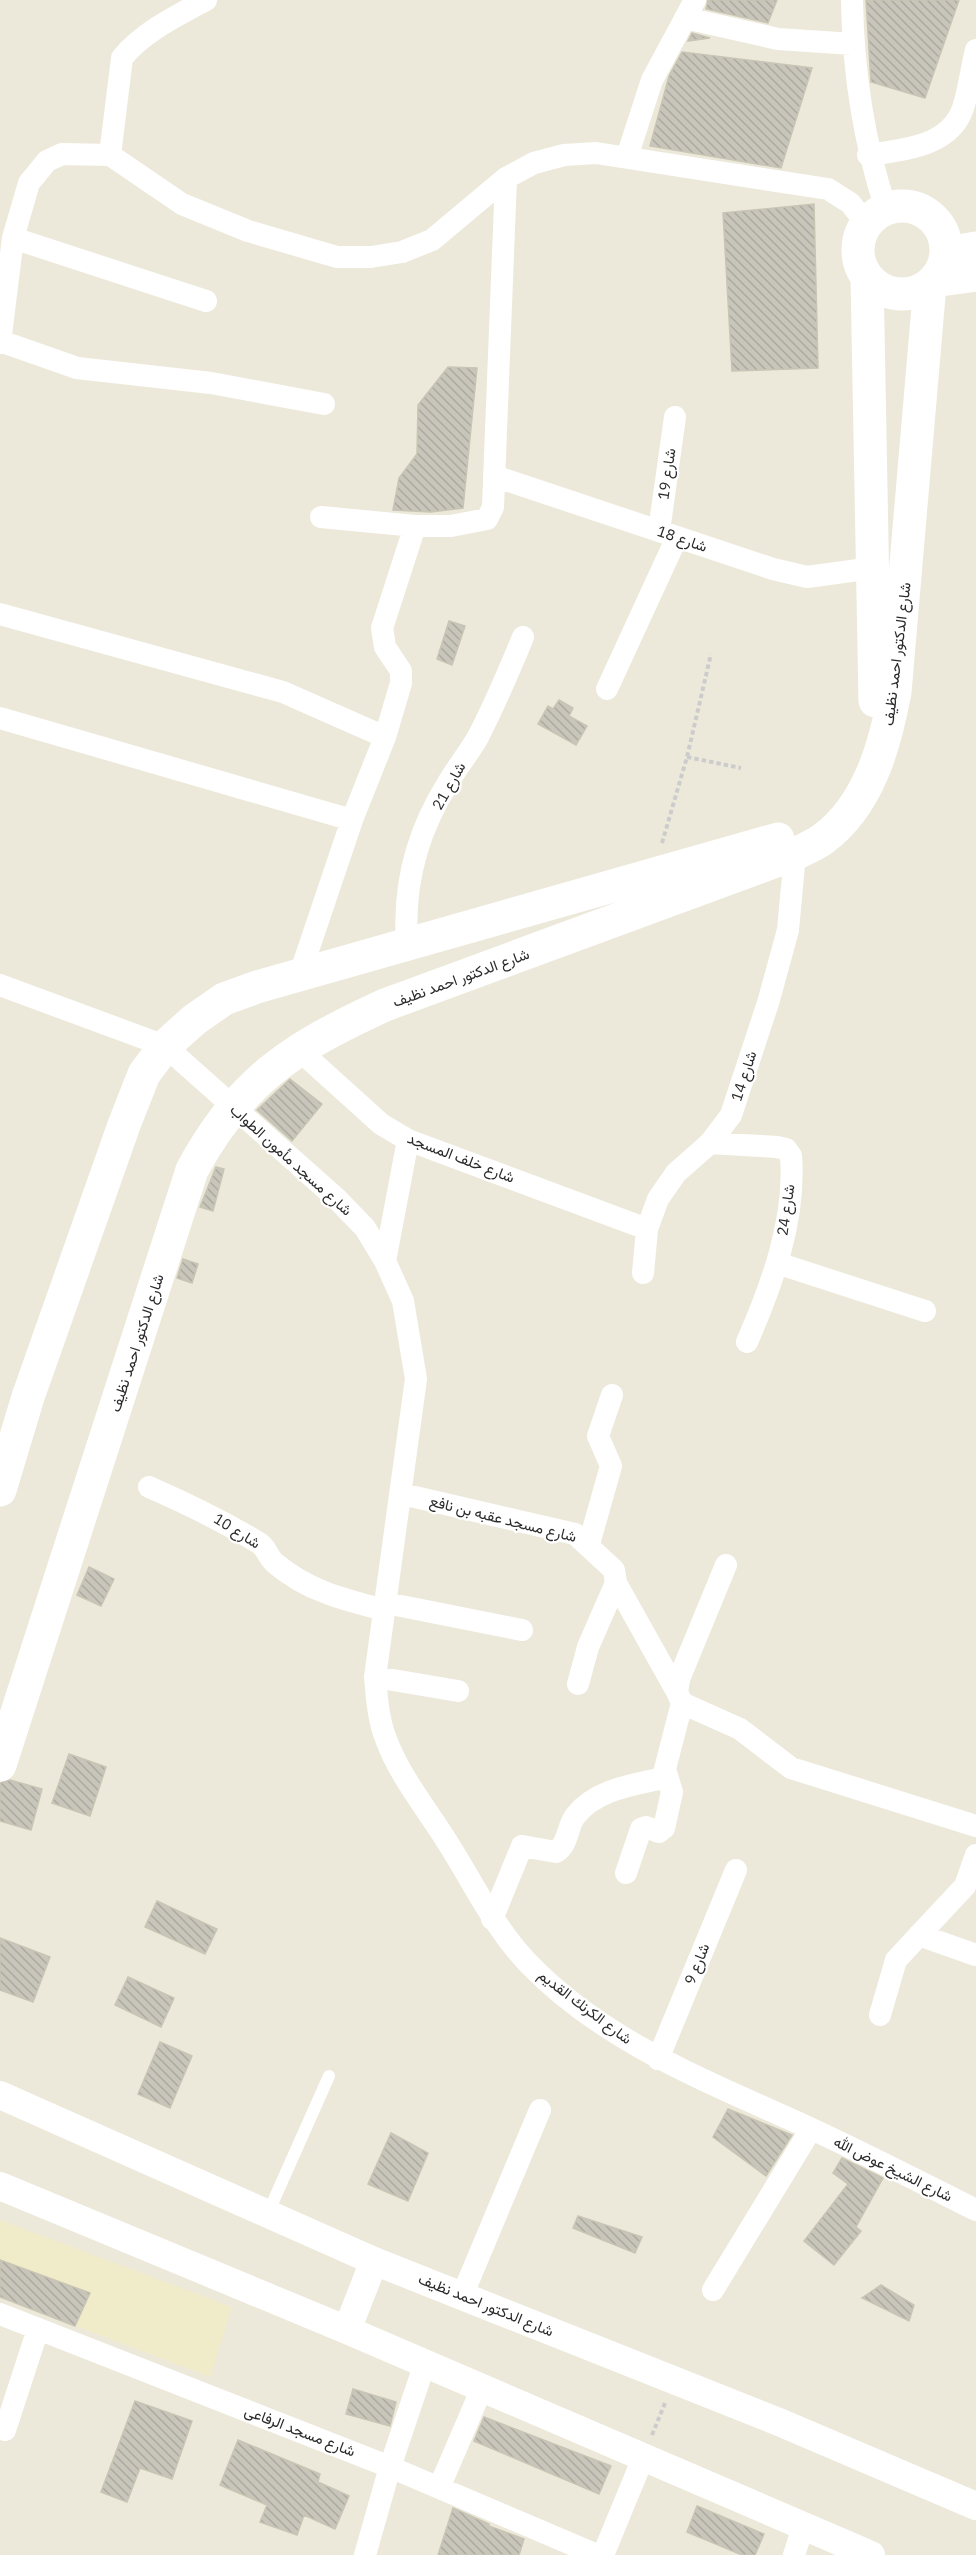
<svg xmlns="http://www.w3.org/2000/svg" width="976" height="2555" font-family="'IBM Plex Sans',Vazirmatn,sans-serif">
	<defs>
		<pattern id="building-back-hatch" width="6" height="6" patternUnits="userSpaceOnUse" patternTransform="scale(1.5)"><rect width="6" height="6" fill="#c8c5ba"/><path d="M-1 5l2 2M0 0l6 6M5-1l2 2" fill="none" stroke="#aca9a0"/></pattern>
	</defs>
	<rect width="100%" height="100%" fill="#ede9da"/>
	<path fill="#f0ebc8" d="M0,2220L232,2307L210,2377L0,2297Z"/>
	<path fill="url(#building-back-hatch)" stroke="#c8c5b4" stroke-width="1.5" d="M708,0H777L768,23L706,9Z
		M866,0H959L925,98L871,82Z
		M692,33L710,38L688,41Z
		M682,52L812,68L781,168L650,146L669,76Z
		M814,204L818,368L732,371L723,213Z
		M448,367L477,368L463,508L431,512L393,510L399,478L417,454L418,405Z
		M449,621L465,626L452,665L437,659Z
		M559,700L573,708L569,716L587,726L576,745L538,724L548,706L553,709Z
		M290,1079L322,1104L292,1141L257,1110Z
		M216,1167L224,1169L213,1211L200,1207Z
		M183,1259L198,1264L192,1283L177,1278Z
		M89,1567L114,1579L101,1606L77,1595Z
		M69,1754L106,1767L90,1816L52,1803Z
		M10,1780L42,1789L31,1830L0,1821V1783Z
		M157,1901L217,1929L205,1954L145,1927Z
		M0,1938L50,1957L33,2002L0,1990Z
		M128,1977L174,1998L161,2027L115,2005Z
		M160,2042L192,2056L170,2108L138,2094Z
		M728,2109L792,2135L766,2176L713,2137Z
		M391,2133L428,2153L408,2201L368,2184Z
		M842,2158L883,2178L856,2227L861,2231L834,2265L804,2241L848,2184L833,2173Z
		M578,2216L642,2237L635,2253L573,2228Z
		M0,2260L90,2293L75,2326L0,2297Z
		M881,2285L914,2305L909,2321L862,2298Z
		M353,2389L396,2402L390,2426L346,2414Z
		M135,2401L192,2421L172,2479L140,2468L127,2502L101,2492Z
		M484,2417L611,2466L599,2494L474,2441Z
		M238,2440L320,2474L318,2482L349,2496L335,2529L304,2515L297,2535L260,2522L267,2505L220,2485Z
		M697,2506L764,2534L755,2555H742L687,2532Z
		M453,2508L489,2524V2526L524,2539L519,2555H438Z"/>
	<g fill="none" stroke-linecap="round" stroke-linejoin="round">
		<path stroke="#ccc" stroke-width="4" stroke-dasharray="4.5 3" stroke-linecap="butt" d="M687,757L741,768
			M662,843L687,757L711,654
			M652,2435L665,2403"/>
		<path stroke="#fff" stroke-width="12" d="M268,2213L329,2076"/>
		<path stroke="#fff" stroke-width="22" d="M852,0C853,73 863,139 886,209
			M685,18L778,39L853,44
			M110,155L122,58C143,32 178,15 206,0
			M868,155C902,150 950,147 963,108C969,90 971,69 976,50
			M627,157L652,80L695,0
			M13,238L206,301
			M0,341L77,368L211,383L324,404
			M0,343L13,238L29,183L47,161L62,154L110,155L182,204L248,231L337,257H371L402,252L432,240L506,178L534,163L564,155L596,153L828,189L850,203L867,224
			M494,476L773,569L807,577L873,568
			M321,517L415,526H451L487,519L493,507L506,178
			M659,531L675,417
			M0,614L283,692L385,737
			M607,689L677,537
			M0,718L352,820
			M407,943C403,886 417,832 448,783C457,767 469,753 478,737C495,704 509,671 523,637
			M300,974L352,820L385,737L401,683V671L385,647L382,628L415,526
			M0,985L165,1046L336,1198L365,1228L385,1261L403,1301L416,1379L375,1677C377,1698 378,1719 386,1739C399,1775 426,1808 446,1840C473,1882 494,1928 529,1964C603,2041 706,2081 801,2124C860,2151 918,2181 976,2210
			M298,1049L381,1124L408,1140L647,1229
			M710,1143L777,1147L786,1149L791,1156C796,1219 772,1285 747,1342
			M385,1261L408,1140
			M777,1263L925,1311
			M643,1273L647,1229L658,1199L676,1173L710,1143L731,1115L768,1003L788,930L795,854
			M149,1487C188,1504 223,1521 259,1543C267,1548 268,1558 276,1564C308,1591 345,1600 384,1610
			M402,1494L575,1534L614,1570L616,1583L588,1647L578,1684
			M589,1544L611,1466L598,1436L612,1395
			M726,1565L679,1679L677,1692L682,1703L740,1729L791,1768L976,1826
			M616,1583L677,1692
			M386,1603L522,1630
			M375,1677L458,1691
			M626,1873L641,1829L646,1827L659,1832L664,1828L672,1792L665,1769L682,1703
			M492,1919L522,1846L556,1852C569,1844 567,1825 576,1815C597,1788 636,1785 667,1777
			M919,1935L976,1955
			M880,2015L896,1960L965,1886L976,1855
			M658,2059L736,1870
			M713,2290L811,2129
			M462,2296L540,2110
			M0,2314L390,2467L597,2555
			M5,2430L38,2329
			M439,2488L482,2388
			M365,2555L390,2467L425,2363
			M603,2555L643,2458
			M794,2555L803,2527"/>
		<path stroke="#fff" stroke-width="28" d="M0,2095L374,2261L784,2424L976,2506
			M0,2186L347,2330L871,2555
			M347,2330L374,2261"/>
		<path stroke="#fff" stroke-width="33" d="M858 250a44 44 0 1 1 88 0a44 44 0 1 1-88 0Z
			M946,253L976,248
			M867,277L875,701
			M933,281L976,275
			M0,1490L28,1397L124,1125L144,1074L165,1046L194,1020L224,999L257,987L778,839
			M0,1765L192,1170C241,1079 294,1047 385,1005L795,854C804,849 815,845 823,839C869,805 885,745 895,692L930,284"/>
	</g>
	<g text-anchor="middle" stroke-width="4.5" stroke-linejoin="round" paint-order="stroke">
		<g font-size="15" fill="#2a2a2a" stroke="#fff">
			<text transform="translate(667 474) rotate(-82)" y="5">شارع 19</text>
			<text transform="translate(682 539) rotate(19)" y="5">شارع 18</text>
			<text transform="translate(897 654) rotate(-83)" y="5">شارع الدكتور احمد نظيف</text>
			<text transform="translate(449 786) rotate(-61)" y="5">شارع 21</text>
			<text transform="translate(461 978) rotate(-20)" y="5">شارع الدكتور احمد نظيف</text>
			<text transform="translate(744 1076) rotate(-72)" y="5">شارع 14</text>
			<text transform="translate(461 1158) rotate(21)" y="5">شارع خلف المسجد</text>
			<text transform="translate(291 1160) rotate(42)" y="5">شارع مسجد مأمون الطواب</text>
			<text transform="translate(786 1210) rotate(-82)" y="5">شارع 24</text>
			<text transform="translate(137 1343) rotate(-72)" y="5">شارع الدكتور احمد نظيف</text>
			<text transform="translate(503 1519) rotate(14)" y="5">شارع مسجد عقبه بن نافع</text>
			<text transform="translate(237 1531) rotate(32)" y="5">شارع 10</text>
			<text transform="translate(697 1964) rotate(-68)" y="5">شارع 9</text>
			<text transform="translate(585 2007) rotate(37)" y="5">شارع الكرنك القديم</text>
			<text transform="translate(893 2169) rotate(26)" y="5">شارع الشيخ عوض الله</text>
			<text transform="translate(486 2305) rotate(22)" y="5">شارع الدكتور احمد نظيف</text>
			<text transform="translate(300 2431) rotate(21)" y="5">شارع مسجد الرفاعى</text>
		</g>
	</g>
</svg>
